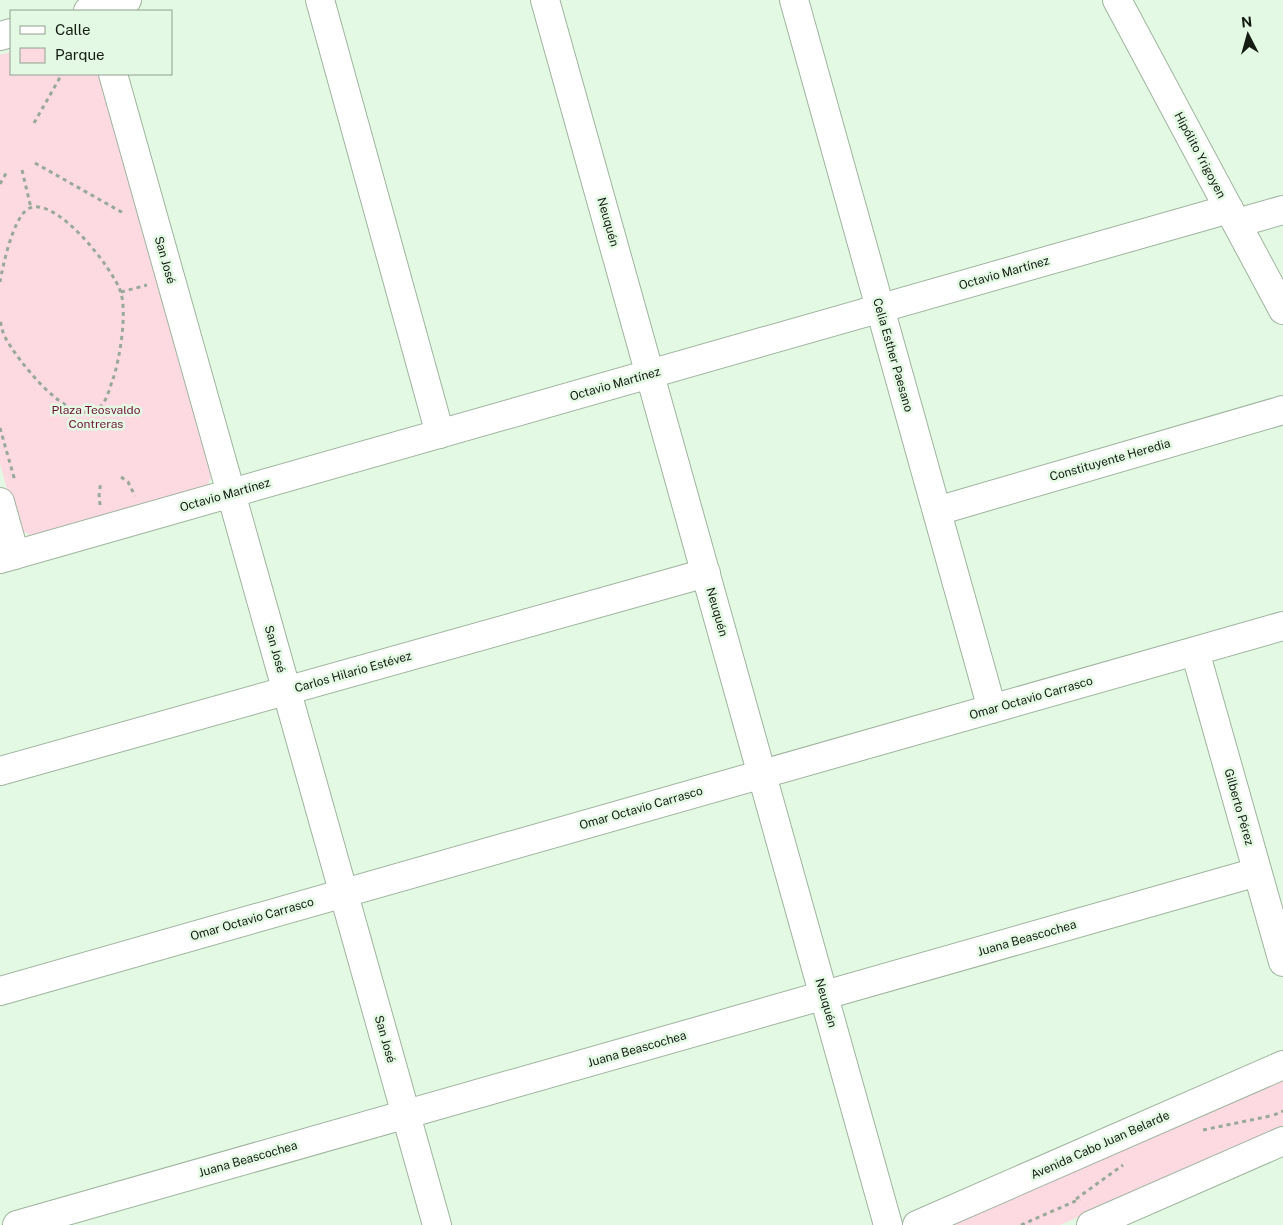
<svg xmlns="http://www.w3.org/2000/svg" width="1283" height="1225" font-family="'Public Sans',sans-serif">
	<rect width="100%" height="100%" fill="#e3f9e3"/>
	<path fill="#fddae1" d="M11,52V74H100L210,468L211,478L206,487L32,536L22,531L16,522L0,464V55Z
		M1283,1078V1128L1060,1225H946Z"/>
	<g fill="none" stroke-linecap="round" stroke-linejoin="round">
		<defs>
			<path id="minor" d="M320,0L440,434
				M545,0L888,1225
				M794,0L992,709
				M113,74L437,1225
				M1237,223L1283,210
				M0,502L15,555
				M937,511L1283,410
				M0,559L1229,209
				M1195,651L1283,962
				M0,771L706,573
				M0,991L1283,626
				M17,1225L1257,872"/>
			<path id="tertiary" d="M1117,0L1283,310"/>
			<path id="secondary" d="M88,11L127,0
				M0,36L11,33
				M917,1225L1283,1065
				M1091,1225L1283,1141"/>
		</defs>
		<use href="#minor" stroke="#9fb49f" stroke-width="30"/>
		<use href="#tertiary" stroke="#9fb49f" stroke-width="30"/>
		<use href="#secondary" stroke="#9fb49f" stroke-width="30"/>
		<path stroke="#99a999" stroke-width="3" stroke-dasharray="4 4" stroke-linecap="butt" d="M34,123L62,74
			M35,163L125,214
			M22,170L31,208
			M0,184L8,170
			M0,282C3,265 13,218 28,209C55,193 115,271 121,293C127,314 120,358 113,379C109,389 107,403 97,409C69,428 16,358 5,337C2,331 1,325 0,318
			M121,292L147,285
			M91,411L95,430
			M0,428L15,481
			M121,477L128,482L135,496
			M100,505L99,493L101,482
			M1274,1115L1283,1111
			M1203,1130L1270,1116
			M1076,1199L1123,1165
			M1021,1225L1080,1199"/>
		<use href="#minor" stroke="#fff" stroke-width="28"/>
		<use href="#tertiary" stroke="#fff" stroke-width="28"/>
		<use href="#secondary" stroke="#fff" stroke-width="28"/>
	</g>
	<g text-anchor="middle" stroke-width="5" stroke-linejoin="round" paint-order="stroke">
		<g font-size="12" fill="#141c14" stroke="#e3f9e3">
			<text transform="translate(1200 155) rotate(62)" y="4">Hipólito Yrigoyen</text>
			<text transform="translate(608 222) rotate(74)" y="4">Neuquén</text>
			<text transform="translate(165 260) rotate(74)" y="4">San José</text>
			<text transform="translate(1004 273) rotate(-16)" y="4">Octavio Martínez</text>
			<text transform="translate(893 355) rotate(74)" y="4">Celia Esther Paesano</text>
			<text transform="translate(615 384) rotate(-16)" y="4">Octavio Martínez</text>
			<text transform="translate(1110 460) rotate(-16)" y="4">Constituyente Heredia</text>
			<text transform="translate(225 495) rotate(-16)" y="4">Octavio Martínez</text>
			<text transform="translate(717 612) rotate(74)" y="4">Neuquén</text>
			<text transform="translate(275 649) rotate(74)" y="4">San José</text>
			<text transform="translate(353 672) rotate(-16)" y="4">Carlos Hilario Estévez</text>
			<text transform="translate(1031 698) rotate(-16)" y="4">Omar Octavio Carrasco</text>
			<text transform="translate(1239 807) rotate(74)" y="4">Gilberto Pérez</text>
			<text transform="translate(641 808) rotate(-16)" y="4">Omar Octavio Carrasco</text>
			<text transform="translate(252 919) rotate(-16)" y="4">Omar Octavio Carrasco</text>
			<text transform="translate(1027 938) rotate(-16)" y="4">Juana Beascochea</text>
			<text transform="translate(826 1003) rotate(74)" y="4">Neuquén</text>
			<text transform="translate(385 1039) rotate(74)" y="4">San José</text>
			<text transform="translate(637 1049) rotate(-16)" y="4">Juana Beascochea</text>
			<text transform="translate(1100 1145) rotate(-24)" y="4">Avenida Cabo Juan Belarde</text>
			<text transform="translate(248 1159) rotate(-16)" y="4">Juana Beascochea</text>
		</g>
		<g font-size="12" fill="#6f1637" stroke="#e3f9e3">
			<text x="96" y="414">Plaza Teosvaldo<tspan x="96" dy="14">Contreras</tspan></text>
		</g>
	</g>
	<rect x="10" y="10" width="162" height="65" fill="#e3f9e3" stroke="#90a190"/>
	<rect x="20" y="26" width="25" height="8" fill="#ffffff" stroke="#90a190"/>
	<text x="55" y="35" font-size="15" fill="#141c14">Calle</text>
	<rect x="20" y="48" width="25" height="15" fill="#fddae1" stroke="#90a190"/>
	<text x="55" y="60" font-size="15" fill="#141c14">Parque</text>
	<g transform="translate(1248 35) rotate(354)" stroke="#e3f9e3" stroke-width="4" paint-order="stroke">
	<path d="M0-4L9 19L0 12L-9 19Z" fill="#141c14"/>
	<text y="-8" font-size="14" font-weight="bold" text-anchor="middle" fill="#141c14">N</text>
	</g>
</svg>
